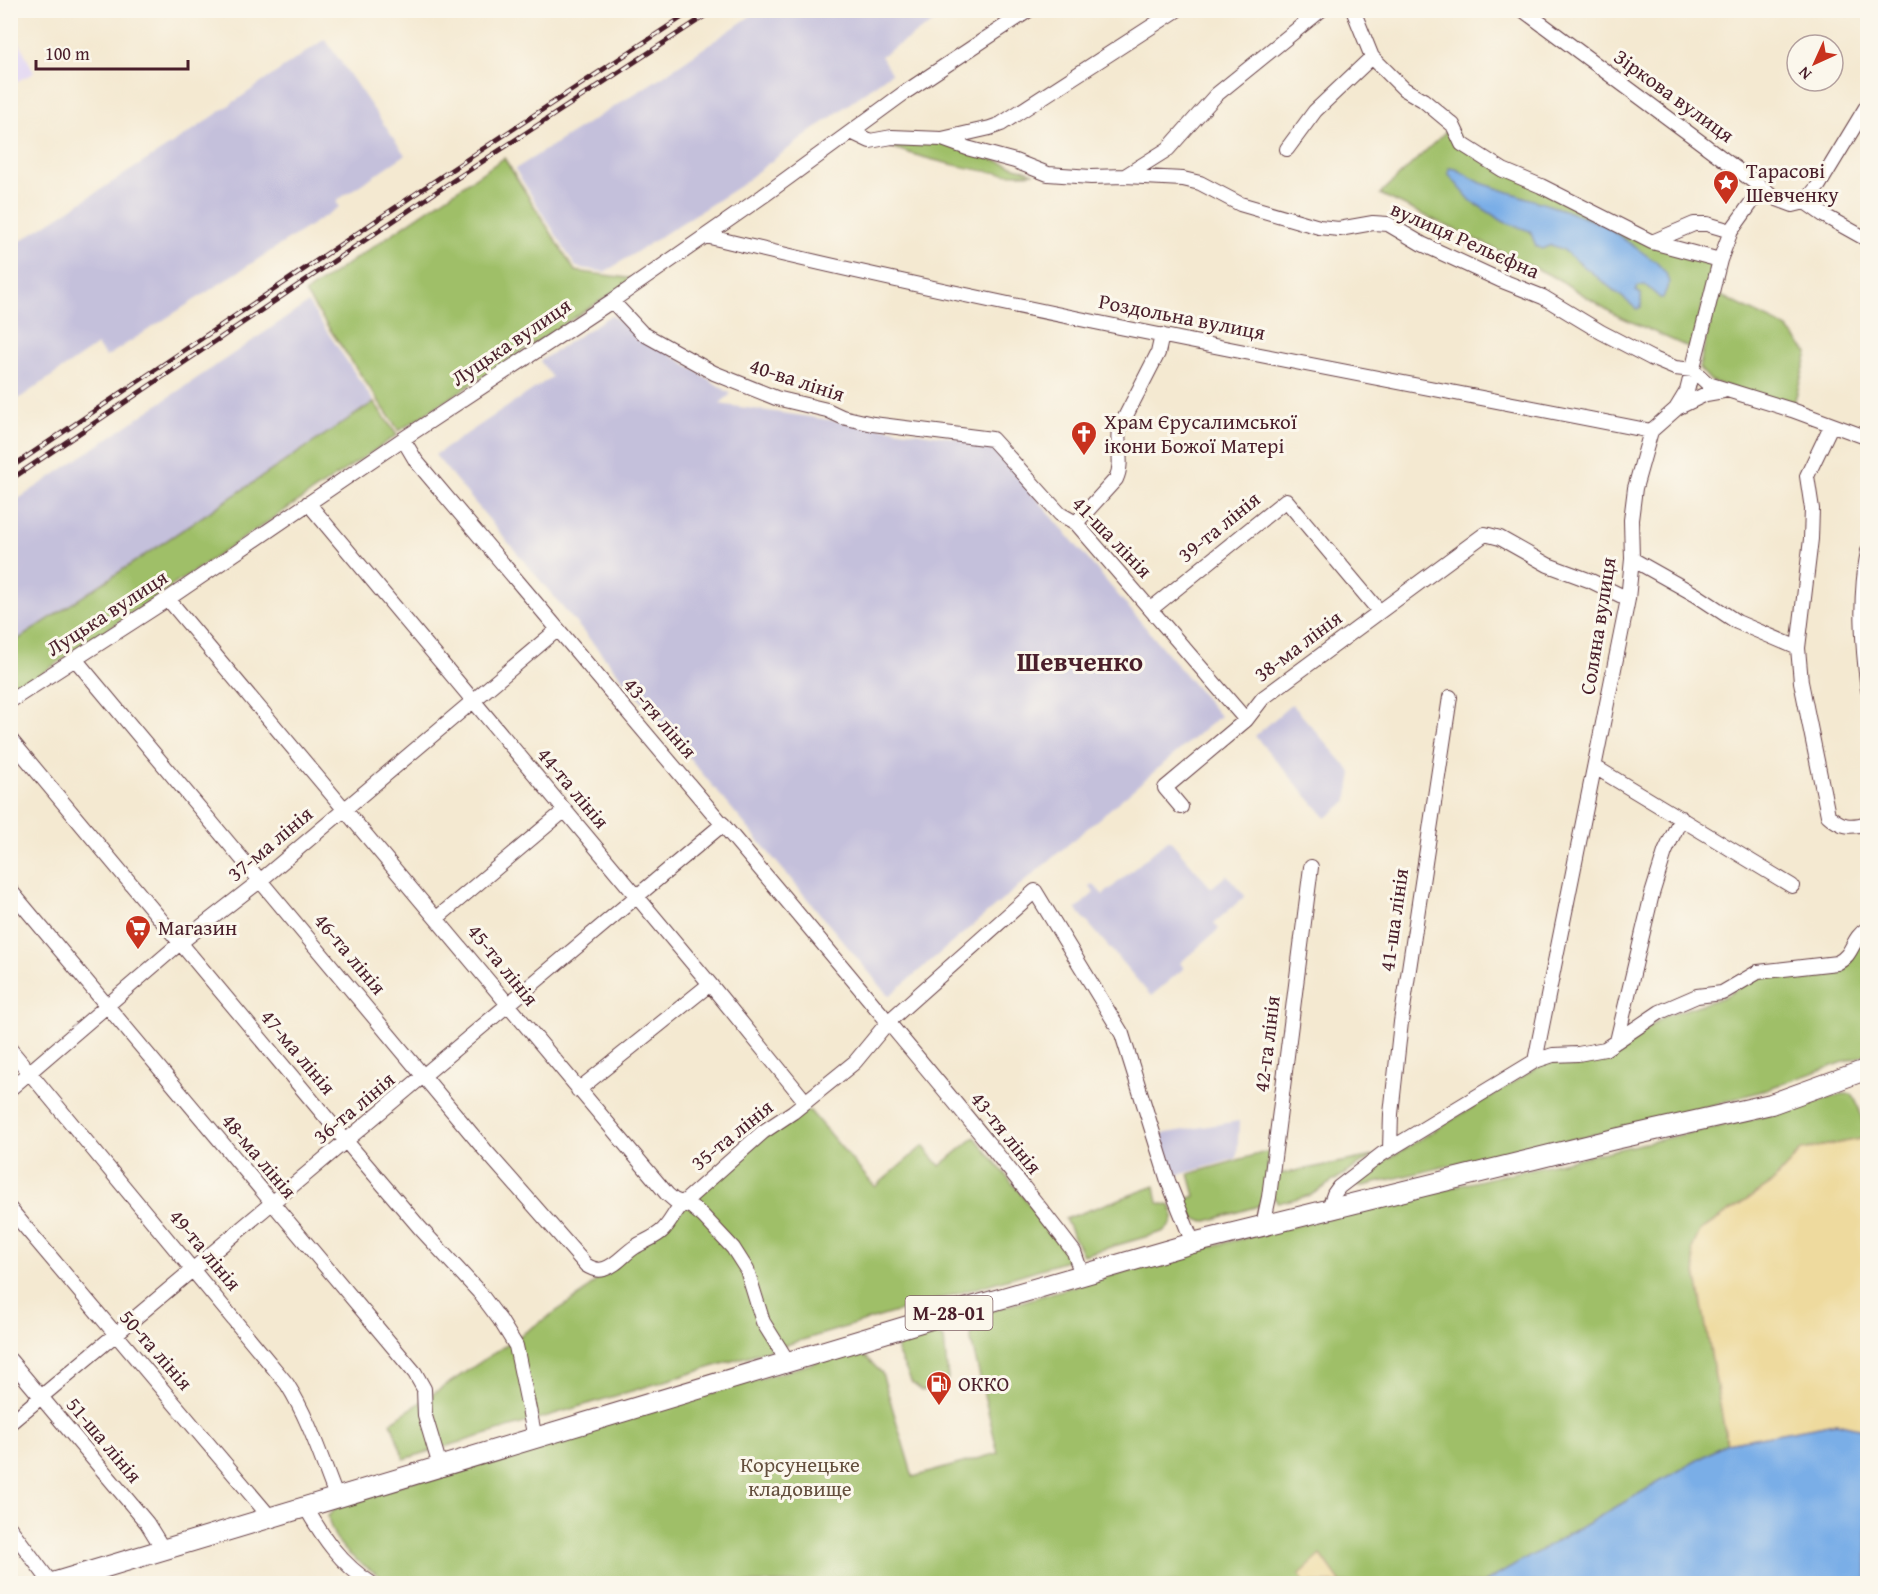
<svg xmlns="http://www.w3.org/2000/svg" width="1878" height="1594" font-family="'Gentium Book Plus',serif">
	<rect width="100%" height="100%" fill="#fbf7ec"/>
	<filter id="ink" filterUnits="userSpaceOnUse"><feTurbulence type="fractalNoise" baseFrequency=".0167" numOctaves="2"/><feDisplacementMap in="SourceGraphic" scale="12" xChannelSelector="R" yChannelSelector="G"/><feConvolveMatrix kernelMatrix="1 2 1 2 8 2 1 2 1" color-interpolation-filters="sRGB"/></filter>
	<filter id="wash" filterUnits="userSpaceOnUse"><feTurbulence type="fractalNoise" baseFrequency=".008" numOctaves="4" result="noise"/><feDisplacementMap in="SourceGraphic" scale="24" xChannelSelector="R" yChannelSelector="G"/><feGaussianBlur stdDeviation="1.35" result="paint"/><feColorMatrix in="noise" values="0 0 0 0 0 0 0 0 0 0 0 0 0 0 0 0 0 1.4 0 .05"/><feComposite in="paint" operator="in"/></filter>
	<g filter="url(#wash)">
		<rect width="100%" height="100%" fill="#f4e9d1"/>
		<path fill="#e0d4f4" d="M10,22L34,73L11,84H10Z"/>
		<path fill="#c4c0db" d="M758,11H951L881,56L891,73L758,171L743,184L605,272L576,267L515,169L663,76Z
			M325,39L405,155L336,201L339,207L106,357L97,345L11,404V247L189,133Z
			M308,303L374,402L11,645V504Z
			M611,315L731,394L719,404L990,443L1220,716L889,996L435,455L552,377L540,361Z
			M1292,704L1352,773L1347,801L1326,818L1255,736Z
			M1169,839L1211,888L1227,875L1245,896L1214,923L1219,929L1180,963L1184,968L1151,996L1076,909L1094,893L1090,887L1093,884L1103,895Z
			M1239,1121L1237,1158L1178,1175H1174L1171,1171L1161,1134Z"/>
		<path fill="#9fbf67" stroke="#746f49" stroke-width="1.5" d="M1453,125L1462,144L1712,265L1692,349L1614,314L1558,279L1380,194Z
			M879,142H940L1034,173C998,179 914,157 879,142Z
			M504,158L575,271L634,279L399,431L305,293Z
			M1717,294L1787,328L1808,353L1793,407L1711,381L1699,368Z
			M374,402L397,435L23,686L11,687L10,645Z
			M1867,932V1054L1758,1092L1678,1115L1570,1140L1527,1147L1363,1186L1354,1185L1357,1178L1543,1064L1613,1051L1665,1016L1724,997L1760,975L1843,967Z
			M1841,1094H1852C1860,1107 1866,1125 1861,1139L1802,1150L1771,1184L1700,1231L1692,1249L1727,1443L1484,1583H391C363,1564 334,1552 328,1516L342,1502L858,1350L882,1373L913,1477L998,1453L971,1340V1327L977,1315L1200,1249L1490,1178L1791,1110Z
			M810,1111L875,1187L923,1146L940,1166L975,1137L1059,1241L1070,1260L404,1459L391,1422L582,1294L611,1266L793,1112Z
			M1269,1151L1265,1196L1258,1206L1204,1222L1188,1216L1182,1201L1195,1196L1189,1174Z
			M1373,1156L1311,1195L1278,1203L1273,1196L1275,1175Z
			M1155,1186L1158,1203L1171,1206C1175,1218 1174,1225 1162,1232L1083,1255L1065,1219Z
			M936,1334L944,1338L948,1379L942,1386L922,1391L912,1383L897,1351V1348L903,1343Z"/>
		<path fill="#eeda9e" stroke="#9c7c64" stroke-width="1.5" d="M1861,1139L1867,1144V1430L1836,1423L1727,1443L1692,1249L1700,1231L1771,1184L1802,1150Z
			M1321,1555L1341,1583H1303L1300,1574Z"/>
		<path fill="#7aaee7" stroke="#626689" stroke-width="1.5" d="M1449,168L1456,169L1481,183L1561,209L1602,224L1656,262L1666,273L1669,283L1663,298H1660L1645,285L1638,286L1636,291L1641,294V307L1637,309L1562,249L1551,245L1542,249L1536,246L1530,231L1504,222L1471,201L1449,175Z
			M1836,1423L1867,1430V1583H1484L1727,1443Z"/>
	</g>
	<g filter="url(#ink)">
		<g fill="none" stroke-linecap="round" stroke-linejoin="round">
			<defs>
				<path id="minor" d="M1353,10L1372,57L1404,89L1423,100L1453,125L1462,144L1503,170L1541,186L1652,242L1720,260
					M1523,10L1777,199L1793,205L1805,202
					M851,132L870,141L892,137L942,139L967,148L1015,161L1048,174L1091,177L1125,176L1183,179L1200,183L1240,204L1319,227L1339,229L1373,223L1388,224L1422,244L1500,280L1543,297L1601,332L1651,358L1675,368L1693,370L1708,384L1792,410L1868,438
					M942,139L990,128L1001,124L1177,10
					M1287,149L1315,111L1372,57
					M1125,176L1168,149L1216,95L1321,10
					M1805,202L1819,185L1868,104
					M1805,202L1825,216L1868,240
					M706,236C1019,312 1336,369 1651,431
					M1652,242L1694,224H1707L1731,231
					M612,301L642,333L714,373L776,398L827,410L842,417L873,424L992,439L1060,514L1076,523L1246,720
					M1677,408L1706,394L1723,391
					M1831,426L1807,476L1812,509L1811,539L1798,648L1801,682L1828,815C1841,827 1850,828 1868,823
					M403,439L416,461C560,634 706,803 849,975C925,1067 1002,1157 1074,1252L1082,1275
					M308,503L710,984L805,1101
					M1076,523L1116,479C1124,462 1116,446 1119,429L1158,353L1162,335
					M1868,551C1859,597 1862,643 1868,690
					M1632,559L1696,595L1737,622L1798,648
					M168,599L667,1194L674,1200L692,1207L703,1216L733,1248L747,1270L763,1322L788,1362
					M1151,609L1286,500L1379,611
					M75,659L485,1150L586,1265C592,1269 597,1271 604,1269C616,1266 625,1253 635,1247C644,1241 655,1238 663,1230C671,1222 675,1211 683,1203L763,1132L793,1112L855,1062L888,1022L1035,891L1122,1034L1168,1181L1193,1243
					M10,701L168,599L403,439L612,301L763,196L904,93L1029,10
					M10,739L345,1140L420,1228L479,1292L500,1320L516,1346L535,1438
					M1595,767L1792,886
					M1181,807L1165,788L1246,720L1263,698L1485,534L1500,538L1548,565L1591,581L1628,599
					M10,890L415,1373L424,1389L425,1416L440,1466
					M437,918L564,811
					M1617,1041L1652,894L1665,852L1681,818
					M10,1049L287,1384C309,1419 321,1458 336,1496
					M1535,1061L1628,599L1632,559L1631,520L1635,488L1651,431L1676,409L1687,391L1720,260L1731,231L1762,188
					M10,1089L180,943L261,880L557,630
					M578,1090L710,984
					M1390,1149L1391,1114L1401,1022L1450,697
					M1329,1208L1334,1194L1339,1187L1382,1154L1535,1061L1553,1055L1578,1054L1605,1049L1660,1012L1697,996L1722,993L1758,972L1837,963C1855,954 1850,939 1868,928
					M10,1209L270,1517
					M1263,1225L1269,1197L1311,867
					M10,1360L147,1523L163,1549
					M10,1423L723,824
					M305,1506C323,1538 341,1564 372,1584
					M10,1528L51,1583"/>
				<path id="highway" d="M49,1584L951,1313L1193,1243L1615,1139L1771,1104L1868,1069"/>
			</defs>
			<use href="#minor" stroke="#643d44" stroke-width="16"/>
			<use href="#highway" stroke="#643d44" stroke-width="22"/>
			<use href="#minor" stroke="#fff" stroke-width="14"/>
			<use href="#highway" stroke="#fff" stroke-width="20"/>
			<defs>
				<path id="rail" d="M10,468L439,178L693,10
					M10,480L445,186L714,10"/>
			</defs>
			<use href="#rail" stroke="#4a1f2b" stroke-width="5"/>
			<use href="#rail" stroke="#fbf7ec" stroke-width="3" stroke-dasharray="9" stroke-linecap="butt"/>
		</g>
	</g>
	<defs>
		<symbol id="sight-pin" viewBox="-11 -11 22 30"><path d="M0 17L-7.5 6A9.5 9.5 0 1 1 7.5 6Z" fill="#c8321e" stroke="#fbf7ec"/><path d="M0-6L1.8-2.2L6-1.7L2.9 1.2L3.7 5.4L0 3.3L-3.7 5.4L-2.9 1.2L-6-1.7L-1.8-2.2Z" fill="#fff"/></symbol>
		<symbol id="church-pin" viewBox="-11 -11 22 30"><path d="M0 17L-7.5 6A9.5 9.5 0 1 1 7.5 6Z" fill="#c8321e" stroke="#fbf7ec"/><path d="M-1.2-6h2.4v3.5h3.3v2.4h-3.3V6h-2.4V-.1h-3.3v-2.4h3.3Z" fill="#fff"/></symbol>
		<symbol id="supermarket-pin" viewBox="-11 -11 22 30"><path d="M0 17L-7.5 6A9.5 9.5 0 1 1 7.5 6Z" fill="#c8321e" stroke="#fbf7ec"/><path d="M-6-5.5h2.5l.6 2H6L4.5 2H-2.5L-4.4-4H-6ZM-1.5 3.2a1.3 1.3 0 1 0 .1 0ZM3 3.2a1.3 1.3 0 1 0 .1 0Z" fill="#fff"/></symbol>
		<symbol id="fuel-pin" viewBox="-11 -11 22 30"><path d="M0 17L-7.5 6A9.5 9.5 0 1 1 7.5 6Z" fill="#c8321e" stroke="#fbf7ec"/><path d="M-5.5-6h7V0h2V4h1.3V-2.5L3-4.5l.8-.8L6-3V5H2.5V1h-1V6h-7ZM-4.2-4.7v3.2H.2V-4.7Z" fill="#fff"/></symbol>
	</defs>
	<g fill-rule="evenodd">
		<use href="#sight-pin" x="1711" y="168" width="30" height="40"/>
		<use href="#church-pin" x="1069" y="419" width="30" height="40"/>
		<use href="#supermarket-pin" x="123" y="913" width="30" height="40"/>
		<use href="#fuel-pin" x="924" y="1369" width="30" height="40"/>
	</g>
	<g text-anchor="middle" stroke-width="6" stroke-linejoin="round" paint-order="stroke">
		<rect fill="#fbf7ec" stroke="#7f6065" stroke-width="1.5" x="905.5" y="1296" width="87" height="34" rx="4.5"/>
		<g font-size="20" font-weight="bold" fill="#4a1f2b">
			<text x="949" y="1320">М-28-01</text>
		</g>
		<g font-size="21" fill="#4a1f2b" stroke="#fbf7ec">
			<text transform="translate(1674 96) rotate(36)" y="7">Зіркова вулиця</text>
			<text transform="translate(1465 240) rotate(24)" y="7">вулиця Рельєфна</text>
			<text transform="translate(1182 317) rotate(11)" y="7">Роздольна вулиця</text>
			<text transform="translate(511 342) rotate(-34)" y="7">Луцька вулиця</text>
			<text transform="translate(797 380) rotate(18)" y="7">40-ва лінія</text>
			<text transform="translate(1219 527) rotate(-39)" y="7">39-та лінія</text>
			<text transform="translate(1112 537) rotate(46)" y="7">41-ша лінія</text>
			<text transform="translate(107 613) rotate(-33)" y="7">Луцька вулиця</text>
			<text transform="translate(1598 626) rotate(-81)" y="7">Соляна вулиця</text>
			<text transform="translate(1298 646) rotate(-37)" y="7">38-ма лінія</text>
			<text transform="translate(660 718) rotate(49)" y="7">43-тя лінія</text>
			<text transform="translate(573 788) rotate(50)" y="7">44-та лінія</text>
			<text transform="translate(270 844) rotate(-40)" y="7">37-ма лінія</text>
			<text transform="translate(1394 920) rotate(-82)" y="7">41-ша лінія</text>
			<text transform="translate(350 954) rotate(50)" y="7">46-та лінія</text>
			<text transform="translate(503 965) rotate(51)" y="7">45-та лінія</text>
			<text transform="translate(1267 1044) rotate(-83)" y="7">42-га лінія</text>
			<text transform="translate(298 1052) rotate(50)" y="7">47-ма лінія</text>
			<text transform="translate(354 1108) rotate(-40)" y="7">36-та лінія</text>
			<text transform="translate(1006 1133) rotate(51)" y="7">43-тя лінія</text>
			<text transform="translate(732 1135) rotate(-39)" y="7">35-та лінія</text>
			<text transform="translate(259 1156) rotate(50)" y="7">48-ма лінія</text>
			<text transform="translate(205 1250) rotate(50)" y="7">49-та лінія</text>
			<text transform="translate(156 1350) rotate(49)" y="7">50-та лінія</text>
			<text transform="translate(104 1440) rotate(50)" y="7">51-ша лінія</text>
		</g>
		<g font-size="21" fill="#4a1f2b" stroke="#fbf7ec" text-anchor="start">
			<text x="1746" y="178">Тарасові<tspan x="1746" dy="24">Шевченку</tspan></text>
			<text x="1104" y="429">Храм Єрусалимської<tspan x="1104" dy="24">ікони Божої Матері</tspan></text>
			<text x="158" y="935">Магазин</text>
			<text x="958" y="1391">ОККО</text>
		</g>
		<g font-size="21" fill="#644f3d" stroke="#fbf7ec">
			<text x="800" y="1472">Корсунецьке<tspan x="800" dy="24">кладовище</tspan></text>
		</g>
		<g font-size="27" font-weight="bold" fill="#4a1f2b" stroke="#fbf7ec">
			<text x="1080" y="671">Шевченко</text>
		</g>
	</g>
	<rect width="1878" height="1594" fill="none" stroke="#fbf7ec" stroke-width="36"/>
	<g transform="translate(1815 63) rotate(225)"><circle r="28" fill="#fbf7ec" stroke="#b4a19f" stroke-width="1.5"/>
	<path d="M0-4.5L10 22L0 15L-10 22Z" fill="#c8321e"/>
	<text y="-9" font-size="16" font-weight="bold" text-anchor="middle" fill="#4a1f2b">N</text>
	</g>
	<path d="M36 60v9h152v-9" fill="none" stroke="#4a1f2b" stroke-width="3"/>
	<text x="45" y="60" font-size="18" fill="#4a1f2b" stroke="#fbf7ec" stroke-width="4.5" paint-order="stroke">100 m</text>
</svg>
